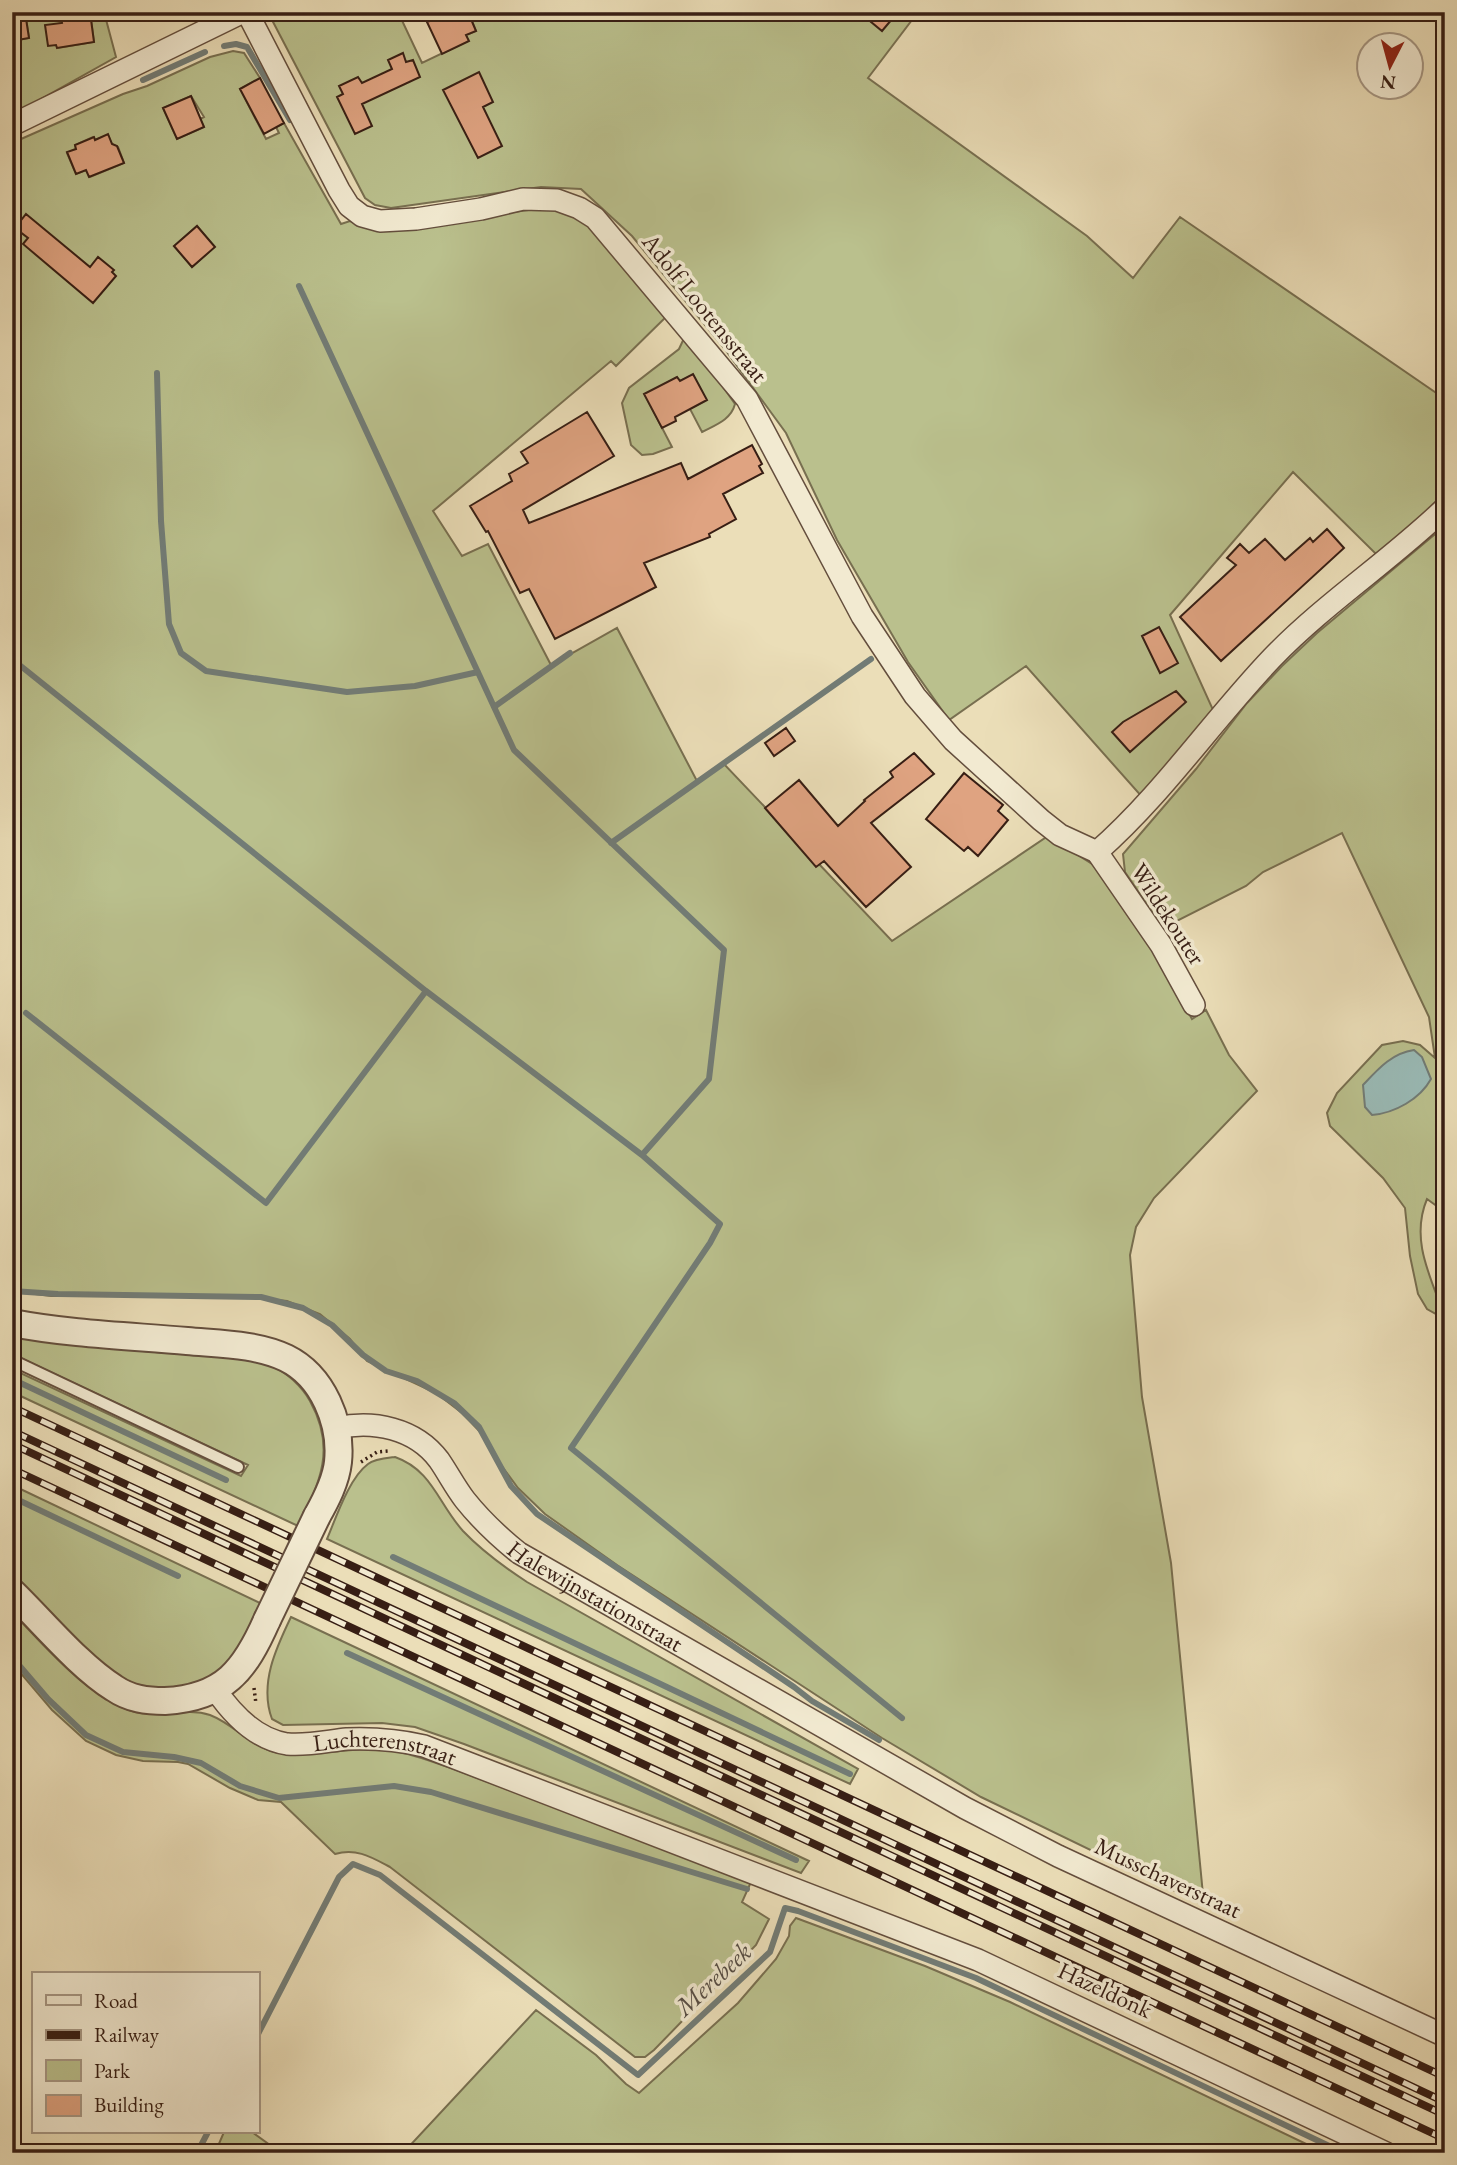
<svg xmlns="http://www.w3.org/2000/svg" width="1457" height="2165" font-family="'EB Garamond',serif">
	<rect width="100%" height="100%" fill="#ebdeb8"/>
	<filter id="stains"><feTurbulence type="fractalNoise" baseFrequency=".00286" numOctaves="4"/><feColorMatrix values="0 0 0 0 .2 0 0 0 0 .09 0 0 0 0 .02 0 0 0 .5 -.17"/></filter>
	<radialGradient id="worn" r=".72"><stop offset=".6" stop-color="#630" stop-opacity="0"/><stop offset="1" stop-color="#630" stop-opacity=".3"/></radialGradient>
	<path fill="#bac08d" stroke="#786f50" stroke-width="2" fill-rule="evenodd" d="M25,12H60L62,23L57,24V48L94,42L90,12H104L116,57L23,109L12,111V41L29,38Z
		M280,12H398L422,63L468,41L466,35L476,31L472,21L455,12L474,14L479,12H918L868,78L1087,236L1133,278L1180,217L1445,399V497L1377,555L1293,472L1170,615L1214,712L1143,798L1026,666L949,720L908,662L837,540L786,433L724,348L632,236L581,189L541,187L391,208L375,205L365,198L271,18Z
		M233,51L244,53L260,78L240,89L266,139L279,133L276,127L284,123L341,224L350,221L367,227L388,229L551,207L582,218L670,313L616,366L611,361L433,511L462,556L488,544L551,665L617,628L698,783L724,764L892,941L1048,836L1092,864L1108,881L1147,939L1192,1019L1206,1010L1229,1055L1257,1091L1154,1198L1136,1227L1130,1255L1142,1397L1171,1563L1204,1905L981,1797L882,1738L617,1565L545,1514L518,1488L495,1457L483,1435L462,1413L436,1393L367,1361L350,1339L320,1314L287,1301L231,1295L51,1296L12,1291V143L123,94L147,86L210,57ZM191,96L204,117L200,119L204,127L177,139L163,108ZM108,135L112,144L118,147L124,163L90,177L86,170L76,174L67,153L76,149L75,145L93,137L95,140ZM197,226L214,247L192,267L174,246Z
		M686,334L735,404C731,420 715,425 702,432L690,409L706,400L693,375L680,381L677,377L645,395L672,447L653,454L642,455L631,445L622,403L629,388L679,349Z
		M1445,530V1212L1427,1199C1411,1237 1428,1272 1442,1309L1436,1314L1427,1309L1418,1294L1410,1256L1405,1208L1383,1178L1330,1126L1327,1113L1337,1093L1382,1045L1403,1041L1420,1045L1435,1058L1429,1017L1342,833L1263,872L1246,886L1163,928L1125,872L1123,854L1196,769L1247,703L1282,666L1317,633L1434,535Z
		M12,1336C60,1342 107,1348 155,1352C191,1355 237,1355 271,1366C286,1371 302,1387 310,1401C336,1448 321,1481 298,1526L12,1392V1369L241,1476L248,1465L12,1354Z
		M395,1457C432,1470 438,1503 463,1531C482,1551 504,1567 527,1582L858,1769L850,1784L327,1539C336,1518 349,1478 368,1464C374,1459 387,1458 395,1457Z
		M12,1485L260,1603C257,1613 254,1624 250,1634C229,1677 179,1702 133,1687C114,1681 97,1660 83,1647C59,1625 36,1602 12,1580Z
		M12,1612C44,1645 95,1706 141,1713C164,1716 188,1708 210,1715C236,1725 252,1749 280,1753C312,1757 344,1748 376,1749C403,1750 429,1761 454,1769L751,1882L742,1902L769,1919L756,1945L654,2050L645,2057H635L390,1867C371,1857 357,1848 335,1854L281,1802L258,1800L230,1788L188,1764L178,1762L143,1761L116,1755L86,1741L52,1710L12,1663Z
		M291,1617L809,1861L801,1873L464,1744L415,1727L382,1723L283,1725L272,1719C259,1684 276,1648 291,1617Z
		M796,1918L925,1966L1010,2002L1325,2153H403L536,2010L596,2055L626,2084L639,2093L738,2003L776,1959L789,1936L790,1926Z
		M224,2132H252L281,2153H215Z"/>
	<path fill="#9abbb7" stroke="#727c76" stroke-width="2" d="M1414,1050L1422,1057L1431,1079C1420,1099 1395,1113 1372,1115L1365,1107L1363,1085C1378,1069 1392,1053 1414,1050Z"/>
	<g fill="none" stroke-linecap="round" stroke-linejoin="round">
		<path stroke="#727c76" stroke-width="6" d="M224,46L236,44L247,47L290,120
			M143,80L205,52
			M299,286L514,750L724,950L709,1079L642,1155L720,1224L710,1243L571,1448L902,1718
			M157,373L161,521L169,624L181,653L206,671L347,692L415,686L478,672
			M12,659L426,991L642,1155
			M494,707L570,653
			M611,843L871,659
			M26,1013L266,1203L426,991
			M12,1291L58,1294L261,1297L303,1308L332,1325L363,1355L386,1371L417,1381L454,1403L479,1427L511,1486L537,1514L794,1687L812,1701L879,1740
			M12,1379L226,1480
			M12,1497L178,1576
			M393,1557L850,1774
			M347,1653L796,1860
			M12,1657L48,1699L86,1735L123,1752L174,1757L201,1763L240,1786L279,1798L394,1786L431,1792L747,1889
			M257,2036L339,1877L353,1864L380,1875L638,2075L770,1952L785,1908L798,1911L976,1978L1344,2153
			M197,2153L208,2132"/>
	</g>
	<path fill="#dfa381" stroke="#371e14" stroke-width="2" d="M12,12H25L29,38L12,41Z
		M60,12H90L94,42L57,48L56,45L48,46L45,25L62,23Z
		M439,12H468L476,31L466,35L469,41L442,54L427,22L440,17Z
		M859,12H898L882,31Z
		M403,53L406,62L413,60L420,77L362,104L372,126L355,134L337,97L343,94L339,86L358,77L362,83L392,69L388,60Z
		M479,72L493,102L483,107L502,146L478,158L443,90Z
		M260,78L284,123L264,134L240,89Z
		M191,96L204,127L177,139L163,108Z
		M108,134L112,144L117,146L124,163L89,177L86,170L76,174L67,152L76,149L75,145L94,137L95,140Z
		M26,214L90,267L98,257L114,270L112,272L116,276L93,303L23,244L28,238L15,228Z
		M197,226L215,247L192,267L174,246Z
		M693,374L707,400L675,417L676,421L662,428L644,394L677,377L680,381Z
		M587,412L614,456L523,510L529,523L681,463L688,479L752,445L762,464L759,466L763,473L723,494L736,519L709,534L710,537L644,563L656,587L555,639L529,589L520,593L488,531L486,532L470,506L512,481L509,474L528,463L521,452Z
		M1327,529L1344,548L1221,661L1180,617L1236,565L1227,558L1240,544L1249,553L1265,539L1285,560L1310,538L1313,542Z
		M1159,627L1178,663L1160,673L1142,636Z
		M1176,691L1186,702L1130,752L1112,732L1123,722Z
		M786,728L795,741L774,756L765,743Z
		M914,753L934,774L871,823L911,867L866,907L824,861L816,867L765,808L799,780L838,826L865,801L864,800L893,777L890,772Z
		M964,773L1003,805L998,811L1008,820L978,856L968,847L964,851L926,819Z"/>
	<g fill="none" stroke-linecap="round" stroke-linejoin="round">
		<defs>
			<path id="service" d="M12,1360L238,1467"/>
			<g id="minor">
				<path d="M247,12L339,190L349,206L362,216L380,221L416,219L481,209L523,199L557,200L579,208L595,218L747,399L862,616L915,696L953,740L1041,820L1060,835L1097,852C1163,794 1212,721 1272,658C1325,603 1390,561 1445,508"/>
				<path d="M12,125L243,12"/>
				<path d="M1097,852L1161,945L1194,1005"/>
				<path id="s1" d="M337,1428C373,1420 415,1428 439,1460C448,1473 455,1487 465,1500C481,1520 499,1537 519,1553L965,1808L1058,1856L1445,2036"/>
				<path id="s2" d="M215,1689C232,1714 255,1739 287,1744C307,1746 328,1741 347,1739C373,1738 399,1740 424,1746L978,1960L1386,2153"/>
			</g>
			<path id="tertiary" d="M12,1323C70,1334 129,1336 187,1341C219,1344 257,1344 286,1358C323,1376 342,1423 338,1462C336,1481 326,1500 317,1516
				M12,1592C42,1621 79,1666 114,1688C130,1699 147,1701 165,1701C224,1698 245,1670 267,1620"/>
		</defs>
		<use href="#service" stroke="#644e3d" stroke-width="14"/>
		<use href="#minor" stroke="#644e3d" stroke-width="24"/>
		<use href="#tertiary" stroke="#644e3d" stroke-width="30"/>
		<path stroke="#371e14" stroke-width="3.5" stroke-dasharray="2 3.5" stroke-linecap="butt" d="M361,1462L377,1452L389,1451
			M254,1688L256,1704
			M1407,2148L1417,2153"/>
		<use href="#service" stroke="#f2ead1" stroke-width="10"/>
		<use href="#minor" stroke="#f2ead1" stroke-width="21"/>
		<use href="#tertiary" stroke="#f2ead1" stroke-width="26"/>
		<defs>
			<path id="rail" d="M12,1407L1445,2077
				M12,1431L1445,2102
				M12,1444L1445,2115
				M12,1469L1445,2139"/>
		</defs>
		<use href="#rail" stroke="#371e14" stroke-width="8"/>
		<use href="#rail" stroke="#f2ead1" stroke-width="5" stroke-dasharray="16" stroke-linecap="butt"/>
		<defs>
			<path id="tertiary-bridge" d="M267,1620L317,1516"/>
		</defs>
		<use href="#tertiary-bridge" stroke="#644e3d" stroke-width="30" stroke-linecap="butt"/>
		<use href="#tertiary-bridge" stroke="#f2ead1" stroke-width="26"/>
	</g>
	<g text-anchor="middle" stroke-width="7" stroke-linejoin="round" paint-order="stroke">
		<g font-size="24" fill="#371e14" stroke="#f2ead1">
			<text transform="translate(705 308) rotate(51)" y="8">Adolf Lootensstraat</text>
			<text transform="translate(1168 914) rotate(57)" y="8">Wildekouter</text>
			<text dy="8" stroke="none"><textPath href="#s1" startOffset="324">Halewijnstationstraat</textPath></text>
			<text dy="8" stroke="none"><textPath href="#s2" startOffset="192">Luchterenstraat</textPath></text>
			<text transform="translate(1168 1878) rotate(25)" y="8">Musschaverstraat</text>
			<text transform="translate(1105 1990) rotate(25)" y="8">Hazeldonk</text>
		</g>
		<g font-size="26" font-style="italic" fill="#554d45" stroke="#f2ead1">
			<text transform="translate(713 1979) rotate(-43)" y="9">Merebeek</text>
		</g>
	</g>
	<rect width="1457" height="2165" fill="none" stroke="#ebdeb8" stroke-width="42"/>
	<rect x="14" y="14" width="1429" height="2137" fill="none" stroke="#371e14" stroke-width="3.5"/>
	<rect x="21" y="21" width="1415" height="2123" fill="none" stroke="#371e14" stroke-width="2"/>
	<rect x="32" y="1972" width="228" height="161" fill="#f2ead1" stroke="#a79885" stroke-width="2"/>
	<rect x="46" y="1995" width="35" height="10" fill="#f2ead1" stroke="#a79885" stroke-width="2"/>
	<text x="94" y="2008" font-size="21" fill="#371e14">Road</text>
	<rect x="46" y="2030" width="35" height="10" fill="#371e14" stroke="#a79885" stroke-width="2"/>
	<text x="94" y="2042" font-size="21" fill="#371e14">Railway</text>
	<rect x="46" y="2060" width="35" height="21" fill="#bac08d" stroke="#a79885" stroke-width="2"/>
	<text x="94" y="2078" font-size="21" fill="#371e14">Park</text>
	<rect x="46" y="2095" width="35" height="21" fill="#dfa381" stroke="#a79885" stroke-width="2"/>
	<text x="94" y="2112" font-size="21" fill="#371e14">Building</text>
	<g transform="translate(1390 66) rotate(186)"><circle r="33" fill="#f2ead1" stroke="#a79885" stroke-width="2"/>
	<path d="M0-5L12 26L0 18L-12 26Z" fill="#8f2418"/>
	<text y="-10" font-size="19" font-weight="bold" text-anchor="middle" fill="#371e14">N</text>
	</g>
	<rect width="100%" height="100%" filter="url(#stains)"/>
	<rect width="100%" height="100%" fill="url(#worn)"/>
</svg>
